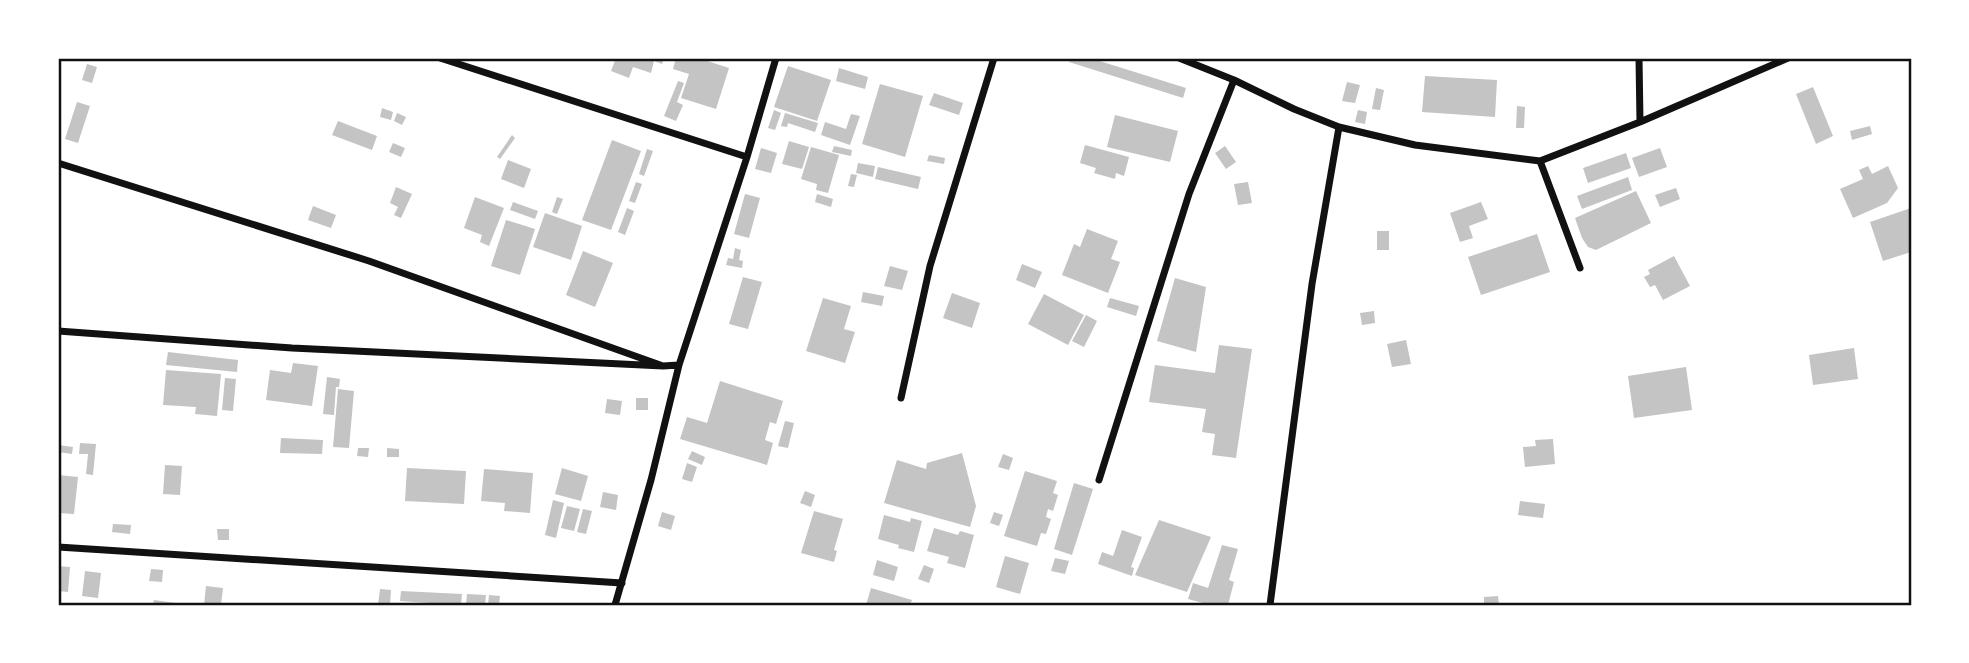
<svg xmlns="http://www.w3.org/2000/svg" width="1969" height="663" font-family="'IBM Plex Sans',sans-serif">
	<rect width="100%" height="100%" fill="#fff"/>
	<path fill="#c4c4c4" d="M616,58H664L662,64L654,61L651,73L633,67L629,78L611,71Z
		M676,58H698L729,68L716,109L681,98L689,74L673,69Z
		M1071,58H1090L1186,88L1183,98L1069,62Z
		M87,64L97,67L92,83L82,80Z
		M788,66L831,80L817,121L774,107Z
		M839,68L868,77L865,89L836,81Z
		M1425,76L1497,80L1495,117L1422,112Z
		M678,81L684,83L677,102L683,105L676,121L664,116Z
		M1347,82L1360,85L1355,103L1342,101Z
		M880,84L923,96L905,157L862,144Z
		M1813,87L1833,136L1816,144L1796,94Z
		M1376,88L1384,90L1380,110L1372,109Z
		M934,93L963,103L959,115L929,105Z
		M77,102L90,106L78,143L65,139Z
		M1517,106L1525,107L1524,128H1516Z
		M382,108L393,112L391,120L380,117Z
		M774,110L781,113L775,130L768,128Z
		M1358,110L1367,112L1365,124L1355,122Z
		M397,113L406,117L402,125L394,121Z
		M785,113L818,123L815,132L788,123L787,127L781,126Z
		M851,114L860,116L850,145L821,135L825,122L846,129Z
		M1115,115L1178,131L1170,162L1107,147Z
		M338,121L377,136L372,150L332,135Z
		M1870,126L1872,134L1852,140L1850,131Z
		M512,135L515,138L500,159L497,157Z
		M612,140L641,151L611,230L582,220Z
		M789,141L809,147L802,169L782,164Z
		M393,143L405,148L401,157L389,152Z
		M1085,145L1129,157L1124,176L1116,173L1115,179L1094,173L1096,168L1080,163Z
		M834,146L852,150L851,156L832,152Z
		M1225,146L1236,162L1226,169L1215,153Z
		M811,147L839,155L828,193L816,190L817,184L801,179Z
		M761,148L777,153L771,173L755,169Z
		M1660,148L1667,167L1639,177L1632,158Z
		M647,149L653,151L644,176L639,174Z
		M1626,153L1631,168L1588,183L1583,168Z
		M929,155L945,158L944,164L927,161Z
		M508,160L531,169L524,188L501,179Z
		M858,163L875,166L873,177L856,173Z
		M1868,166L1872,174L1888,166L1898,188L1887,203L1853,218L1840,189L1863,179L1859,170Z
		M878,167L921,177L918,189L875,179Z
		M851,174L857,175L854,187L848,186Z
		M1628,177L1632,190L1582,209L1577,196Z
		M636,182L642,184L635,203L629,201Z
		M1248,182L1252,203L1238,205L1234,184Z
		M396,187L412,194L401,218L394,215L398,207L390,203Z
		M1676,188L1680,199L1660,207L1655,195Z
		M1636,191L1651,223L1596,250L1588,247L1582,238L1575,218Z
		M745,194L760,198L749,238L734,234Z
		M817,194L833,199L831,207L815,202Z
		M475,197L504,208L489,246L480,242L482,235L464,228Z
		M557,197L563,199L557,214L552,212Z
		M513,202L538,211L535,219L510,210Z
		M1481,202L1488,219L1469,226L1473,238L1460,242L1450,213Z
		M313,206L336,215L331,228L308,220Z
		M627,208L634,211L625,235L618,232Z
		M1911,208V252L1883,261L1870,222Z
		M545,213L582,226L571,260L533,247Z
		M506,220L535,229L520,275L491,266Z
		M1087,229L1118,241L1111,259L1120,262L1108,293L1062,275L1074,244L1080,247Z
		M1377,231H1389V250H1377Z
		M1537,234L1550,272L1481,295L1468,257Z
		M735,248L741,250L739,260L743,261L742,268L726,265L728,258L733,259Z
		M583,251L613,263L595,307L566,295Z
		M1674,256L1690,286L1663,300L1655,285L1650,287L1644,277L1650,274L1648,270Z
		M1022,264L1042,272L1035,288L1016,280Z
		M890,266L908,271L902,290L884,286Z
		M743,277L762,282L748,329L729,324Z
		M1175,278L1206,287L1196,352L1157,341Z
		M863,292L884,296L882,306L861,302Z
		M952,293L980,303L972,328L943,318Z
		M1044,294L1084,315L1068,345L1028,324Z
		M823,298L851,306L844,329L855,332L845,363L806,351Z
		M1110,298L1139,306L1136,316L1107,307Z
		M1374,311L1375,323L1362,325L1360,313Z
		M1086,315L1097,321L1084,347L1072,341Z
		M1406,340L1411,364L1392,367L1387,344Z
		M1219,345L1252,349L1236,458L1212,455L1215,434L1202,432L1206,409L1149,402L1155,365L1215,373Z
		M1854,348L1858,379L1813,385L1809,355Z
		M168,352L238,360L237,372L166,365Z
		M293,363L318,366L312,406L266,400L270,370L291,373Z
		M1686,367L1692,410L1634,418L1628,376Z
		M166,370L221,374L217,416L195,414L196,407L163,405Z
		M327,377L340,379L339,387H336L334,415L323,414Z
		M225,378L236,379L233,411L222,410Z
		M720,381L783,401L776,424L770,422L765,440L773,443L767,465L680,439L687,417L707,423Z
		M338,389L354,391L349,448L333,447Z
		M636,398H648V410H636Z
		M607,399L622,401L620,415L605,413Z
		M785,421L794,423L788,448L778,446Z
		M281,438L323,440L322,454L280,453Z
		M1553,439L1555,464L1525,467L1523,447L1536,446L1535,440Z
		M80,443L96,444L93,475L86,474L88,454H79Z
		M58,445L73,447L72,454L58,452Z
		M358,448H369L368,457L357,456Z
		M387,448L399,449V457H387Z
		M692,451L705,457L702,465L688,459Z
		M962,453L976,506L970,527L884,503L897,460L926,469L927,463Z
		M1003,454L1013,458L1009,470L998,467Z
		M687,463L697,467L692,482L682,479Z
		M165,465L182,466L180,495L163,494Z
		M407,468L466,471L464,504L405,501Z
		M562,468L588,476L581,501L555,494Z
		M484,469L533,473L530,513L504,511L505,503L481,501Z
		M1025,471L1057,481L1053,493L1058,495L1053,511L1048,509L1046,517L1051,519L1046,534L1041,533L1037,546L1004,536Z
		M58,475L78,477L74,514L58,513Z
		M1074,483L1093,489L1072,555L1054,549Z
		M805,491L815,495L811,507L800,503Z
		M603,492L618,495L616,510L600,507Z
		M553,500L564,503L556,538L545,535Z
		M1520,501L1545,504L1543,518L1518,515Z
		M567,506L580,509L574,531L561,528Z
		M583,509L592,511L586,534L577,532Z
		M814,511L843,519L834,550L837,551L834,562L801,553Z
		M662,512L675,516L671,530L658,526Z
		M994,512L1003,515L999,526L990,523Z
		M884,515L910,522L911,518L922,521L914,552L898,548L899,545L878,539Z
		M1159,520L1211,537L1187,592L1135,575Z
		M113,524L131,525L130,534L112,532Z
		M934,528L958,535L960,531L974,535L965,568L947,563L949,557L927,551Z
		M217,529H229V540H218Z
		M1122,530L1142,537L1131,567L1134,568L1132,576L1098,564L1102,552L1113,556Z
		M1222,545L1238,549L1229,580L1234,582L1228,605H1210L1188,599L1193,583L1208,588Z
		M1005,556L1029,563L1020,594L996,587Z
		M1055,558L1069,561L1065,574L1051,571Z
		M877,560L898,567L894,581L873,575Z
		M924,565L934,569L929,583L918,579Z
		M58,566L70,567L68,592L58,591Z
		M151,569L163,570L162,582L149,581Z
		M85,571L101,573L98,598L82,596Z
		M206,586L223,588L221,605H204Z
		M871,588L912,600L910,605H866Z
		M380,589L391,590L390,605H378Z
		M401,591L462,594L461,605L400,601Z
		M467,594L486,595L485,605L466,604Z
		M489,595L500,596L499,605H488Z
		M1498,596L1499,605H1484V597Z
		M154,600L183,604V605H153Z"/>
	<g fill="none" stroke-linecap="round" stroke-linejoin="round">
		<path stroke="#111" stroke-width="7" d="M440,58L747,157
			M1179,58L1234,80L1294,109L1339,127L1415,145L1540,161L1640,122L1788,58
			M1639,58L1640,122
			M1540,161L1580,268
			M58,163L369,261L663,366
			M58,331L292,348L663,366L679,365
			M901,398L930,266L994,58
			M1099,480L1189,194L1234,80
			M58,547L622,583
			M615,605L651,480L679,365L747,157L776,58
			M1270,605L1312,284L1339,127"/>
	</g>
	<rect width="1969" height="663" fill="none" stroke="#ffffff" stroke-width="119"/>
	<rect x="60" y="60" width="1850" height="544" fill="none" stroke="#111" stroke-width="2.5"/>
</svg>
